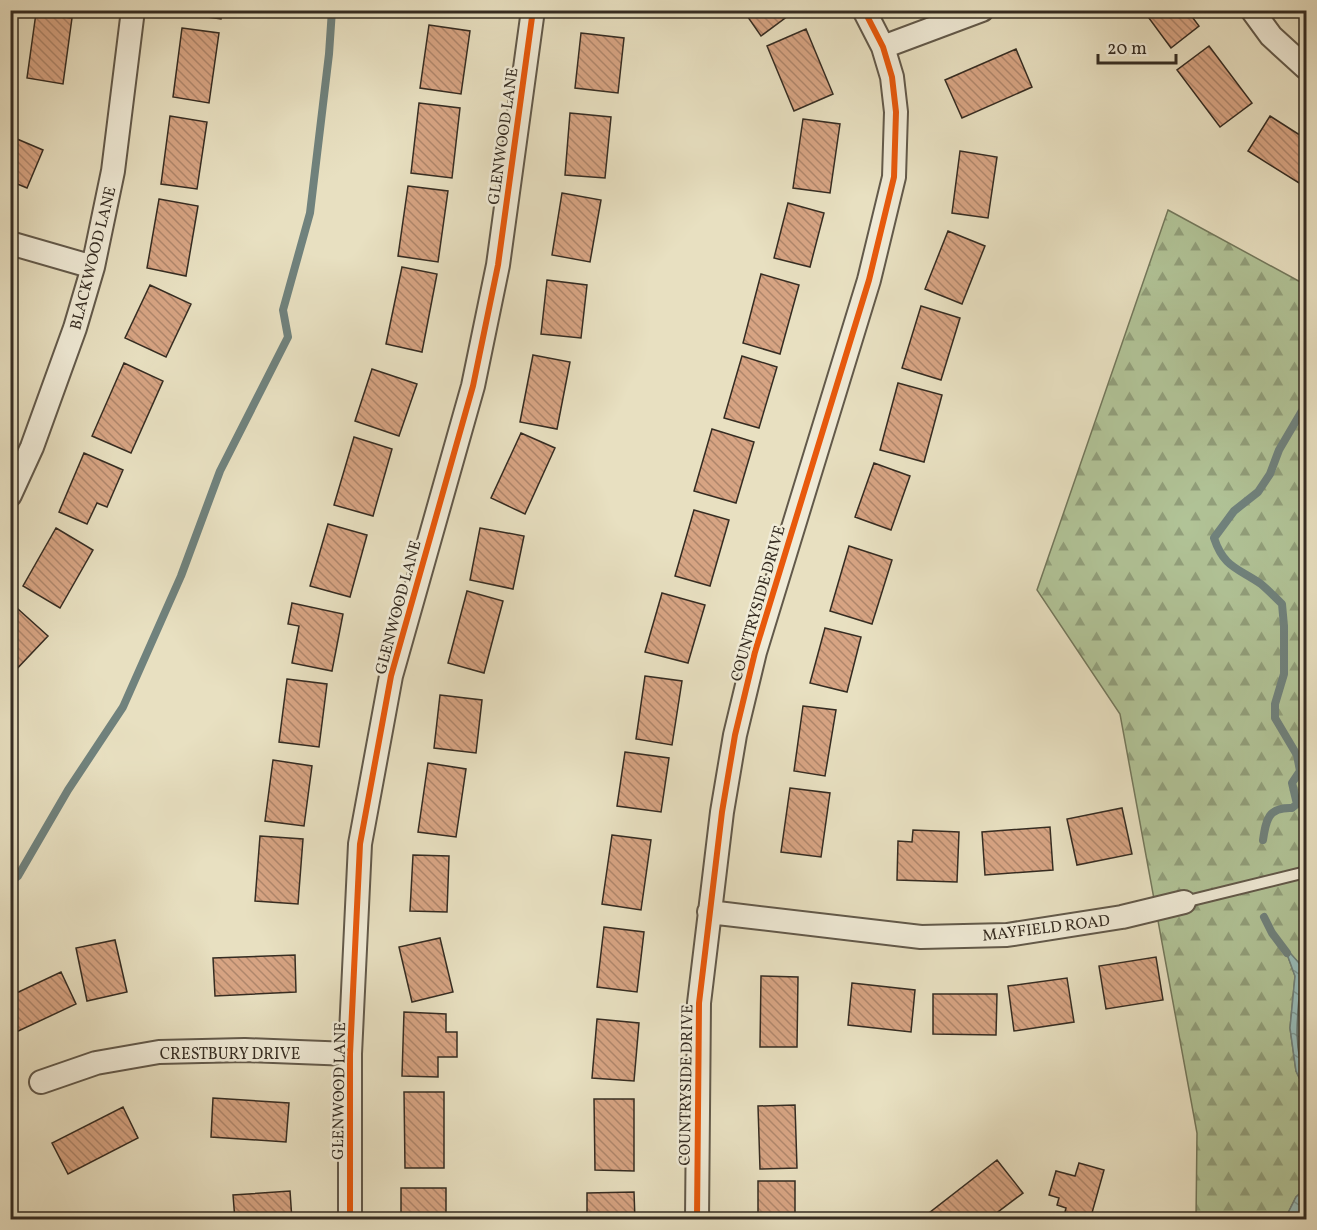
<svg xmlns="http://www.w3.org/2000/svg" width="1317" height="1230" font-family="Vollkorn,serif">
	<defs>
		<pattern id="forest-firs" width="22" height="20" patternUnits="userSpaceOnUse" patternTransform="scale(1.5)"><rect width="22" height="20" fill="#b1c397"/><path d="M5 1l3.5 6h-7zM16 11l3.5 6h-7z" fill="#919f7b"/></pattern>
		<pattern id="water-ripples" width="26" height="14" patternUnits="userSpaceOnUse" patternTransform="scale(1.5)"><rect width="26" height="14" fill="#98bcb9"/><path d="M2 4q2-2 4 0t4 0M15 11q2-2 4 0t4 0" fill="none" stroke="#7d9996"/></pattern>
		<pattern id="building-back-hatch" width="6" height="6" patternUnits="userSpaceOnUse" patternTransform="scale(1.5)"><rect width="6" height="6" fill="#d7a483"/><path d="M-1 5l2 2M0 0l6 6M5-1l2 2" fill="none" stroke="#af866b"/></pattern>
	</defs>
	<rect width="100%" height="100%" fill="#e8e0c1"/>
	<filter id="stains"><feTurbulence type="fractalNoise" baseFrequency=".00333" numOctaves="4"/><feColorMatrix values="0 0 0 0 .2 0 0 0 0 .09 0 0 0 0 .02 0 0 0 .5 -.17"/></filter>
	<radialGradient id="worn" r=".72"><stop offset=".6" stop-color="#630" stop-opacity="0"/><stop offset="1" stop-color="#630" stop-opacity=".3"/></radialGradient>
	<path fill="url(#forest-firs)" stroke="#73785c" stroke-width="1.5" d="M1168,210L1306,285V530L1303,571L1306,584V971L1285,948L1295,976L1290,1028L1296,1071L1306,1092V1188L1296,1197L1285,1219H1196L1197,1133L1120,714L1037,590Z"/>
	<path fill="url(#water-ripples)" stroke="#70827d" stroke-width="1.5" d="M1284,946L1306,971V1092L1296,1071L1290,1028L1295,976Z
		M1306,1188V1219H1285L1296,1197Z"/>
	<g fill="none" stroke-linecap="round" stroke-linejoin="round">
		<path stroke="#66746e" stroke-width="1.5" d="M1306,975L1301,977C1298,1010 1292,1048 1306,1079"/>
		<path stroke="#70827d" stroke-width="8" d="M1263,840C1266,820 1268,807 1292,808L1297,804L1292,783L1300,771L1297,755L1275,718V704L1284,674V626L1282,604C1275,597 1268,590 1261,584C1238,568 1224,568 1214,538L1234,511L1258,492L1270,474L1279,450L1306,404
			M10,882L18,876L68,790L123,707L181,576L220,471L288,337L283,310L310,213L329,54L332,10
			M1264,917L1272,933L1287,953"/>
	</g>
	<path fill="url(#building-back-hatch)" stroke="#352c22" stroke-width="1.5" d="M186,10H222L221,19L186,14Z
		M743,10H796L761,36Z
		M1143,10H1187L1199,26L1171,48Z
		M36,13L72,18L63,84L27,78Z
		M429,25L470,31L461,94L420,88Z
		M182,28L219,33L209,103L173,97Z
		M806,29L833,94L794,111L767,46Z
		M581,33L624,38L618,93L575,88Z
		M1209,46L1252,103L1220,127L1177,70Z
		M1016,49L1032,87L962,118L945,80Z
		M419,103L460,108L452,178L411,173Z
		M570,113L611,117L605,178L565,175Z
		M170,116L207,122L197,189L161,184Z
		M1270,116L1306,139V172L1299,183L1248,151Z
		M803,119L840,124L830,193L793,188Z
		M10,136L43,150L27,188L10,181Z
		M960,151L997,157L988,218L952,213Z
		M408,186L448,191L438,262L398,256Z
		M562,193L601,200L590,262L552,255Z
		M159,199L198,206L186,276L147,268Z
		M788,203L824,213L810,267L774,258Z
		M948,231L985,246L962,304L925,289Z
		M402,267L437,274L422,352L386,344Z
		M761,274L799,285L780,354L743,343Z
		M547,280L587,285L581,338L541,334Z
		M150,285L191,304L166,357L125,338Z
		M921,306L960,318L941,380L902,368Z
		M533,355L570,362L557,429L520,422Z
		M742,356L777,367L759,428L724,418Z
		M124,363L163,381L131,453L92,436Z
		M372,369L417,384L399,436L355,421Z
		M898,383L942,395L924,462L880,450Z
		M712,429L754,442L736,503L694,491Z
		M521,433L555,448L525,514L491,498Z
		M354,437L392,449L373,516L334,505Z
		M84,453L123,470L107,507L97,503L87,524L59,512Z
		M874,463L910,476L891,530L855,517Z
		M694,510L729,520L710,586L675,576Z
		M328,524L367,535L350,597L310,586Z
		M56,528L93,550L60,608L23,586Z
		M480,528L524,536L513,589L470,580Z
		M849,546L892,560L872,624L830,611Z
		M467,591L503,601L484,673L448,663Z
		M662,593L705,605L688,663L645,652Z
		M292,603L343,614L332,671L292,663L299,626L288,624Z
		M18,609L48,636L10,676V617Z
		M825,628L861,637L847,692L810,683Z
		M645,676L682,681L672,745L636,739Z
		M287,679L327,684L319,747L279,742Z
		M440,695L482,700L476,753L434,748Z
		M803,706L836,710L825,776L794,771Z
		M625,752L669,758L661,812L617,806Z
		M273,760L312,766L304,826L265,821Z
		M428,763L466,769L456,837L418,832Z
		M790,788L830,793L821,857L781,852Z
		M1122,808L1132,854L1077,865L1067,819Z
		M1050,827L1053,870L985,875L982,832Z
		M913,830L959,832L957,882L897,880L898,841L912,842Z
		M612,835L651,840L641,910L602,904Z
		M260,836L303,839L298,904L255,901Z
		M413,855L449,856L447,912L410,911Z
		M604,927L644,932L637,992L597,987Z
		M440,938L453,992L412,1002L399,947Z
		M115,940L127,992L87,1001L76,948Z
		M295,955L296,992L215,996L213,958Z
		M1156,957L1163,1000L1106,1009L1099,966Z
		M61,972L76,1004L14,1033L10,1026V996Z
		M761,976L798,977L797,1047H760Z
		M1067,978L1074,1022L1014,1031L1008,986Z
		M852,983L915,990L911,1032L848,1025Z
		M933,994H997L996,1035L933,1034Z
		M404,1012L446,1014V1032H457V1057H438V1077L402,1076Z
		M597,1019L639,1023L634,1081L592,1078Z
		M404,1092H444V1168H405Z
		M213,1098L289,1103L286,1142L211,1137Z
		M594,1099H634V1171L595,1170Z
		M795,1105L797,1168L760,1169L758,1106Z
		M123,1107L138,1138L68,1174L52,1143Z
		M997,1160L1023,1193L998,1212L1002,1217L999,1220H934L929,1213Z
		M1079,1163L1104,1170L1090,1220H1078L1064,1216L1066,1208L1057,1205L1059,1198L1049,1195L1056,1171L1075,1176Z
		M758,1181H795V1220H758Z
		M401,1188H446V1220H401Z
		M290,1191L292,1220H235L233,1195Z
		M634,1192L635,1220H587V1193Z"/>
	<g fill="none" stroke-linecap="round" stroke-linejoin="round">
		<defs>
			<path id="lane" d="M1184,902L1306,872"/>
			<path id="street" d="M1252,10L1271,36L1306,68
				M883,47L982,10
				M10,243L93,267
				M10,495L32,447L75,328L93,267L113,171L133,10
				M709,912L921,937L1007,935L1122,917L1184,902
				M41,1082L96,1063L159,1052L245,1050L350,1054
				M350,1220V1054L360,844L391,676L473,386L498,265L533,10
				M697,1220L699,1003L722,812L735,735L755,652L869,280L894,177L896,112L892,77L883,47L864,10"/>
		</defs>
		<use href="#lane" stroke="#62594a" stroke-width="14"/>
		<use href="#street" stroke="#62594a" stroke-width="26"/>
		<use href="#lane" stroke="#f0ebd7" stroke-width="10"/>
		<use href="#street" stroke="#f0ebd7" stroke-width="22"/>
		<defs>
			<path id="cycleway" d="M350,1220V1054L360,844L391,676L473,386L498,265L533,10
				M697,1220L699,1003L722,812L735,735L755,652L869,280L894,177L896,112L892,77L883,47L864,10"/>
		</defs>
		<use href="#cycleway" stroke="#f0ebd7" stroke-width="10"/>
		<use href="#cycleway" stroke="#e8590c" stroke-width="6"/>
	</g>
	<g text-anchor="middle" stroke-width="5" stroke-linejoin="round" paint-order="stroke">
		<g font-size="16" fill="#352c22" stroke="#f0ebd7">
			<text transform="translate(502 136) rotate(-82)" y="6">GLENWOOD LANE</text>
			<text transform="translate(92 258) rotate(-76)" y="6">BLACKWOOD LANE</text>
			<text transform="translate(757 603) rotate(-74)" y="6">COUNTRYSIDE DRIVE</text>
			<text transform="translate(397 607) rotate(-75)" y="6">GLENWOOD LANE</text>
			<text transform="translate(1046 927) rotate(-7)" y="6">MAYFIELD ROAD</text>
			<text x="230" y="1059">CRESTBURY DRIVE</text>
			<text transform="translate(685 1085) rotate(-89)" y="6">COUNTRYSIDE DRIVE</text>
			<text transform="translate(338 1091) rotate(-89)" y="6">GLENWOOD LANE</text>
		</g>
	</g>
	<rect width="1317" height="1230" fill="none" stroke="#e8e0c1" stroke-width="36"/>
	<rect x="12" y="12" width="1293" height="1206" fill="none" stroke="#352c22" stroke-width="3"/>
	<rect x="18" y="18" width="1281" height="1194" fill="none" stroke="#352c22" stroke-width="1.5"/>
	<path d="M1098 54v9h78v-9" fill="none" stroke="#352c22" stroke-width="3"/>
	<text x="1107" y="54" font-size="18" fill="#352c22" stroke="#f0ebd7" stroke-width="4.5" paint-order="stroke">20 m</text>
	<rect width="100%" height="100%" filter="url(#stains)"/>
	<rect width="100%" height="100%" fill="url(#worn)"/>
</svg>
